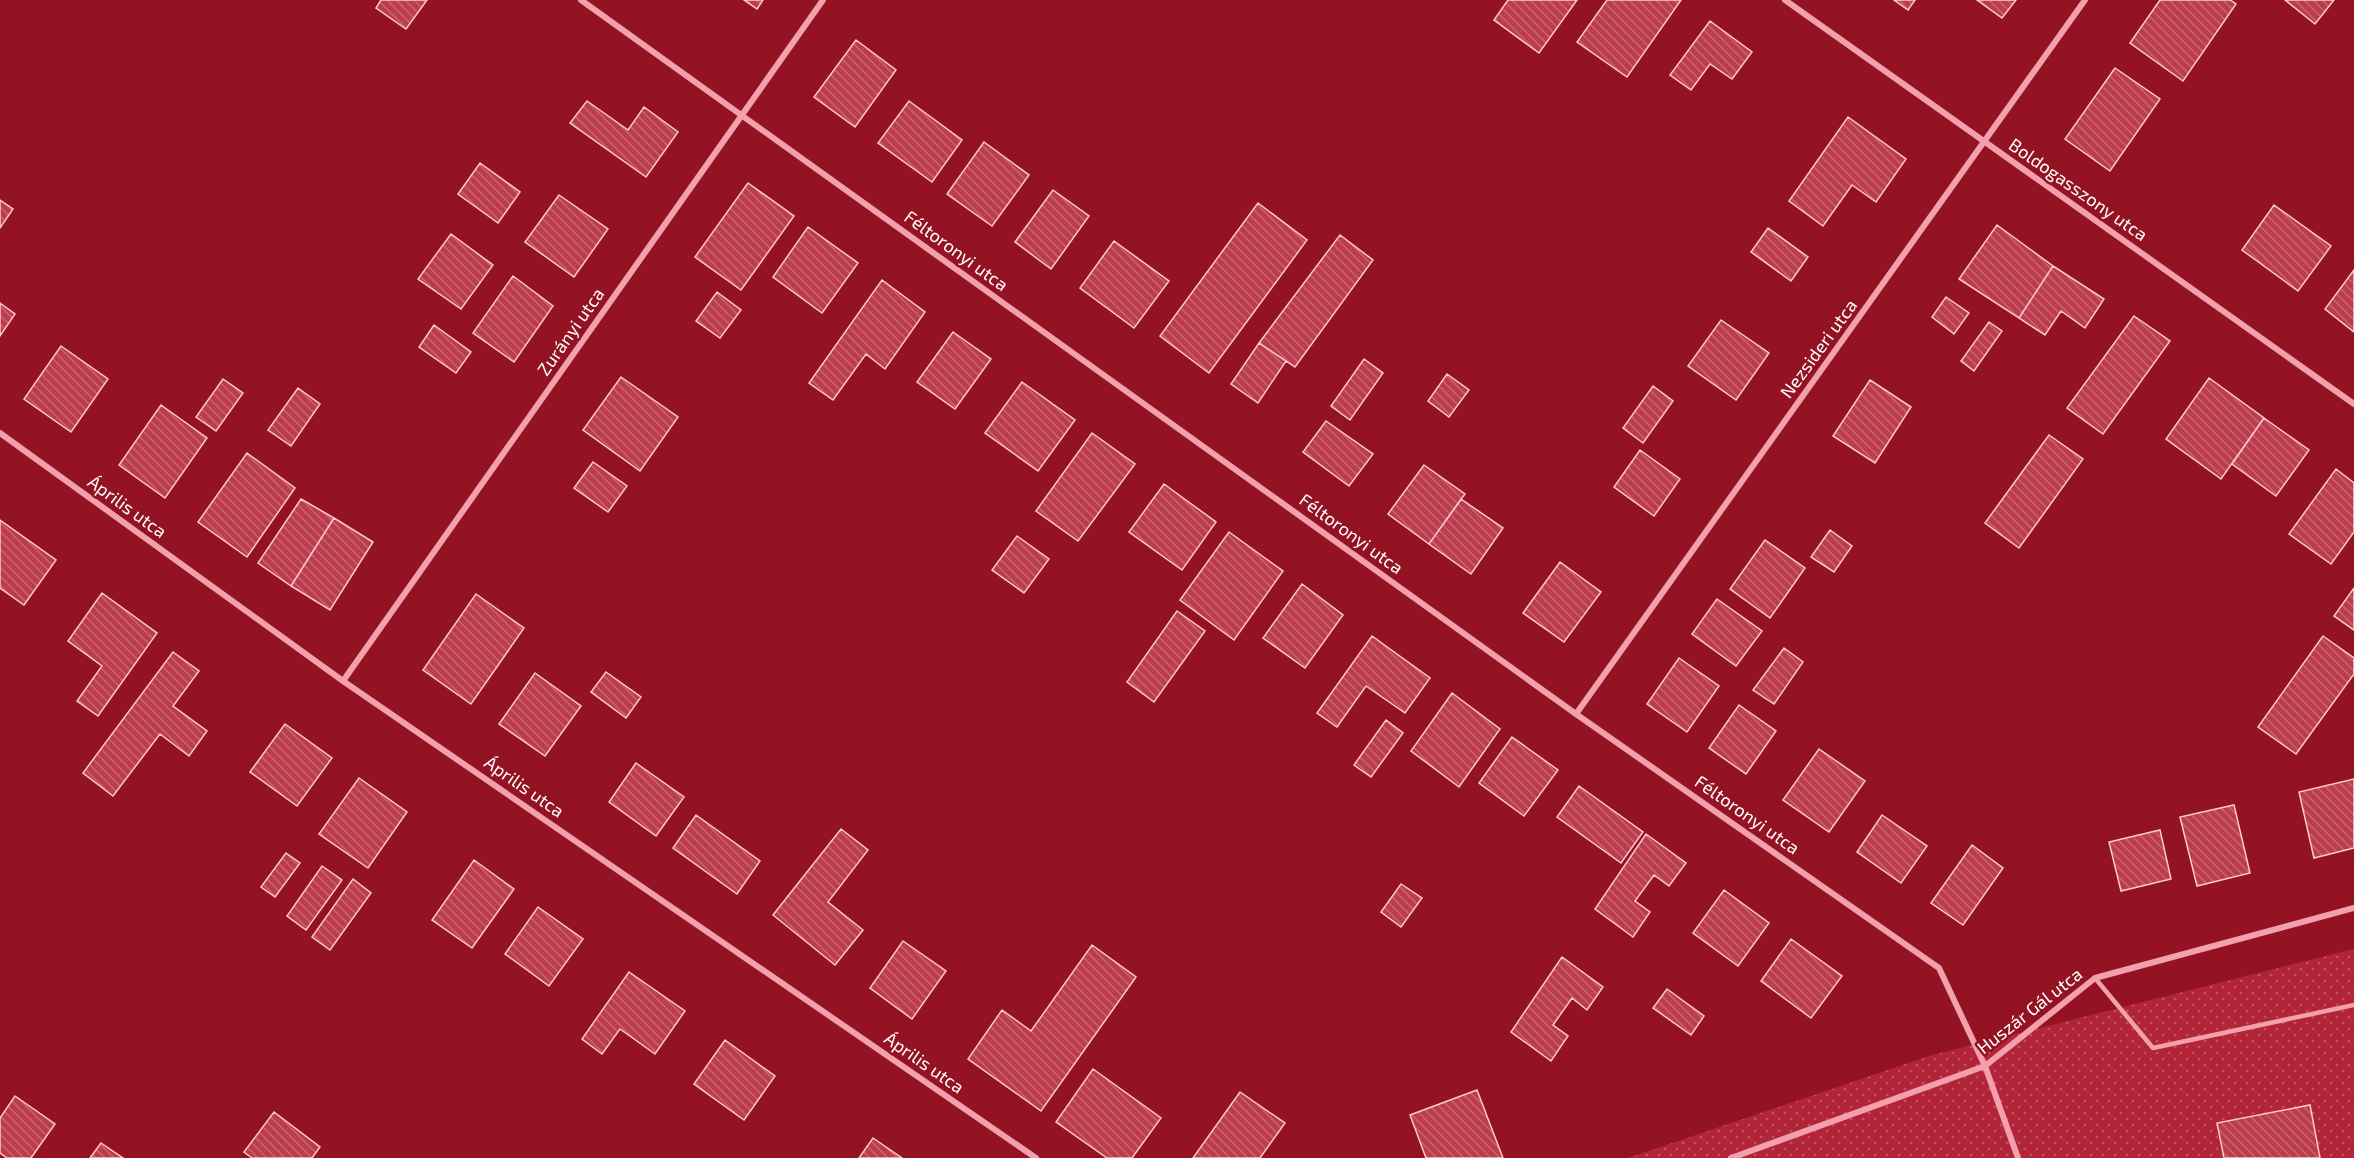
<svg xmlns="http://www.w3.org/2000/svg" width="2354" height="1158" font-family="'Exo 2',sans-serif">
	<defs>
		<pattern id="grass-dots" width="8" height="8" patternUnits="userSpaceOnUse" patternTransform="scale(1.5)"><rect width="8" height="8" fill="#b22539"/><path d="M2 2h.1M6 6h.1" fill="none" stroke="#c15161" stroke-width="1.8" stroke-linecap="round"/></pattern>
		<pattern id="building-back-hatch" width="6" height="6" patternUnits="userSpaceOnUse" patternTransform="scale(1.5)"><rect width="6" height="6" fill="#bb3c4c"/><path d="M-1 5l2 2M0 0l6 6M5-1l2 2" fill="none" stroke="#c96370"/></pattern>
	</defs>
	<rect width="100%" height="100%" fill="#931323"/>
	<path fill="url(#grass-dots)" d="M2354,949V1158H1628L1932,1055Z"/>
	<path fill="url(#building-back-hatch)" stroke="#fdc9d0" stroke-width="1.5" d="M381,0H427L406,29L376,8Z
		M744,0H763L757,9Z
		M1508,0H1577L1539,53L1494,20Z
		M1607,0H1681L1627,77L1577,42Z
		M1894,0H1915L1908,10Z
		M1977,0H2016L2002,18Z
		M2160,0H2230L2236,4L2183,81L2130,43Z
		M2285,0H2334L2315,24Z
		M1710,21L1752,52L1732,79L1710,64L1691,90L1670,75Z
		M856,40L896,70L855,127L814,97Z
		M2115,68L2160,99L2110,171L2065,139Z
		M587,101L628,130L644,107L678,132L646,177L570,123Z
		M909,101L962,140L932,182L878,143Z
		M1848,117L1906,159L1876,202L1852,185L1823,226L1789,201Z
		M984,142L1029,175L992,226L947,194Z
		M480,163L520,192L498,223L458,194Z
		M748,183L794,216L741,290L695,257Z
		M1053,190L1089,216L1051,269L1015,242Z
		M559,195L608,229L574,277L525,242Z
		M0,200L13,209L0,228Z
		M1258,203L1307,240L1209,373L1160,336Z
		M2274,205L2331,246L2298,291L2242,250Z
		M1997,225L2053,266L2019,318L1959,279Z
		M808,227L858,263L822,313L773,277Z
		M1768,228L1808,257L1791,281L1751,252Z
		M451,234L493,265L461,309L418,279Z
		M1340,235L1373,260L1295,367L1259,343Z
		M1114,241L1169,281L1134,328L1080,288Z
		M2053,266L2104,299L2085,328L2061,311L2045,335L2019,318Z
		M2354,270V332L2325,309Z
		M513,276L553,306L514,362L473,333Z
		M882,280L925,312L885,369L866,354L833,400L809,383Z
		M717,292L741,310L720,338L696,321Z
		M1946,297L1969,313L1954,334L1932,317Z
		M0,303L15,314L0,336Z
		M2134,316L2170,341L2103,434L2067,408Z
		M1721,320L1769,353L1736,400L1688,366Z
		M1989,322L2002,331L1974,371L1961,361Z
		M434,325L471,352L456,373L419,347Z
		M953,332L991,359L955,409L917,382Z
		M1259,343L1286,361L1258,403L1231,384Z
		M61,346L108,379L71,432L24,399Z
		M1364,359L1383,373L1350,420L1331,406Z
		M1447,374L1469,390L1449,417L1428,401Z
		M621,377L678,417L640,471L583,430Z
		M2209,378L2264,418L2221,479L2166,439Z
		M223,379L243,393L216,431L196,417Z
		M1870,380L1911,407L1875,463L1833,436Z
		M1022,382L1075,420L1038,471L985,433Z
		M1653,386L1673,401L1643,443L1623,428Z
		M298,388L320,404L291,446L268,430Z
		M161,405L207,438L165,498L119,465Z
		M2264,418L2309,450L2276,496L2232,464Z
		M1326,421L1373,454L1349,486L1303,452Z
		M1092,433L1135,464L1078,541L1036,511Z
		M2049,435L2083,459L2019,548L1985,523Z
		M1640,450L1680,479L1654,516L1614,487Z
		M247,453L295,488L247,557L198,522Z
		M593,462L627,486L608,512L574,488Z
		M1424,465L1465,494L1429,544L1388,514Z
		M2336,469L2354,483V532L2331,564L2289,534Z
		M1164,484L1216,522L1182,570L1129,532Z
		M301,499L334,518L291,586L258,563Z
		M1461,499L1503,528L1471,574L1429,544Z
		M334,518L373,542L330,610L291,586Z
		M0,520L56,560L24,605L0,588Z
		M1830,530L1852,546L1834,572L1811,557Z
		M1229,532L1283,571L1234,640L1180,600Z
		M1017,536L1049,559L1024,593L992,570Z
		M1765,540L1805,568L1770,618L1730,589Z
		M1560,562L1601,592L1564,642L1523,613Z
		M1302,584L1343,615L1305,668L1263,638Z
		M2354,588V630L2334,616Z
		M102,593L157,633L98,716L77,701L102,666L68,641Z
		M476,594L524,628L471,704L423,670Z
		M1717,599L1762,631L1736,666L1692,634Z
		M1177,611L1205,631L1154,702L1127,682Z
		M1372,636L1430,678L1405,713L1366,686L1337,727L1317,713Z
		M2323,636L2354,658V674L2296,754L2258,727Z
		M1784,648L1803,662L1774,704L1753,690Z
		M173,652L199,671L173,706L207,731L189,756L160,734L113,796L83,773Z
		M1679,658L1719,686L1687,732L1647,704Z
		M606,672L641,697L626,718L591,692Z
		M535,673L581,706L545,756L499,724Z
		M1452,693L1500,729L1459,787L1411,751Z
		M1739,705L1776,731L1746,774L1709,748Z
		M1386,720L1403,733L1371,777L1354,765Z
		M285,724L332,758L297,806L250,772Z
		M1512,737L1558,770L1524,816L1479,783Z
		M1819,749L1865,781L1829,832L1783,800Z
		M636,763L684,797L656,836L609,802Z
		M359,778L407,812L368,868L319,834Z
		M2354,779V848L2314,858L2299,792Z
		M1579,786L1643,832L1621,863L1557,817Z
		M2234,805L2250,873L2197,886L2180,817Z
		M696,815L760,861L737,894L673,848Z
		M1882,815L1927,846L1901,883L1857,852Z
		M841,829L868,850L828,902L863,930L835,965L773,915Z
		M2160,830L2171,879L2121,891L2109,842Z
		M1646,834L1686,863L1669,886L1654,875L1635,901L1650,912L1633,937L1595,909Z
		M1972,845L2003,868L1963,925L1931,903Z
		M286,853L300,863L275,897L261,887Z
		M474,860L514,889L472,948L432,920Z
		M322,866L342,880L306,930L287,916Z
		M353,879L371,893L330,950L312,937Z
		M1401,884L1422,898L1401,927L1381,912Z
		M1724,890L1769,923L1738,966L1693,933Z
		M538,907L583,939L549,986L505,954Z
		M1791,939L1842,976L1811,1018L1761,981Z
		M903,941L946,971L912,1019L870,988Z
		M1092,945L1136,977L1041,1111L968,1059L1002,1010L1031,1031Z
		M1562,957L1603,987L1587,1010L1572,998L1553,1025L1568,1036L1551,1061L1511,1032Z
		M629,972L685,1011L655,1054L620,1029L602,1054L582,1039Z
		M1667,989L1704,1016L1691,1035L1653,1008Z
		M725,1040L775,1076L744,1120L694,1084Z
		M1093,1069L1161,1118L1132,1158H1107L1056,1122Z
		M1477,1090L1503,1158H1426L1410,1115Z
		M1240,1092L1285,1123L1260,1158H1193Z
		M15,1096L55,1124L31,1158H7L0,1153V1118Z
		M2310,1105L2320,1158H2224L2217,1123Z
		M274,1112L320,1147L312,1158H252L244,1152Z
		M873,1138L902,1158H859Z
		M101,1143L123,1158H90Z"/>
	<g fill="none" stroke-linecap="round" stroke-linejoin="round">
		<path stroke="#f2a1ac" stroke-width="4.5" d="M2095,978L2153,1048L2354,1005"/>
		<path stroke="#f2a1ac" stroke-width="6" d="M581,0L1576,714L1939,968L1985,1066L2018,1158
			M1785,0L2354,404
			M0,433L343,681L1036,1158
			M343,681L823,0
			M1576,714L2085,0
			M1731,1158L1985,1066L2095,978L2354,908"/>
	</g>
	<g text-anchor="middle" stroke-width="5" stroke-linejoin="round" paint-order="stroke">
		<g font-size="18" fill="#fff" stroke="#931323">
			<text transform="translate(2078 190) rotate(35)" y="6">Boldogasszony utca</text>
			<text transform="translate(956 251) rotate(36)" y="6">Féltoronyi utca</text>
			<text transform="translate(571 332) rotate(-55)" y="6">Zurányi utca</text>
			<text transform="translate(1819 349) rotate(-54)" y="6">Nezsideri utca</text>
			<text transform="translate(127 507) rotate(36)" y="6">Április utca</text>
			<text transform="translate(1351 534) rotate(36)" y="6">Féltoronyi utca</text>
			<text transform="translate(524 787) rotate(35)" y="6">Április utca</text>
			<text transform="translate(1747 815) rotate(35)" y="6">Féltoronyi utca</text>
			<text transform="translate(2030 1011) rotate(-38)" y="6">Huszár Gál utca</text>
			<text transform="translate(924 1063) rotate(35)" y="6">Április utca</text>
		</g>
	</g>
</svg>
